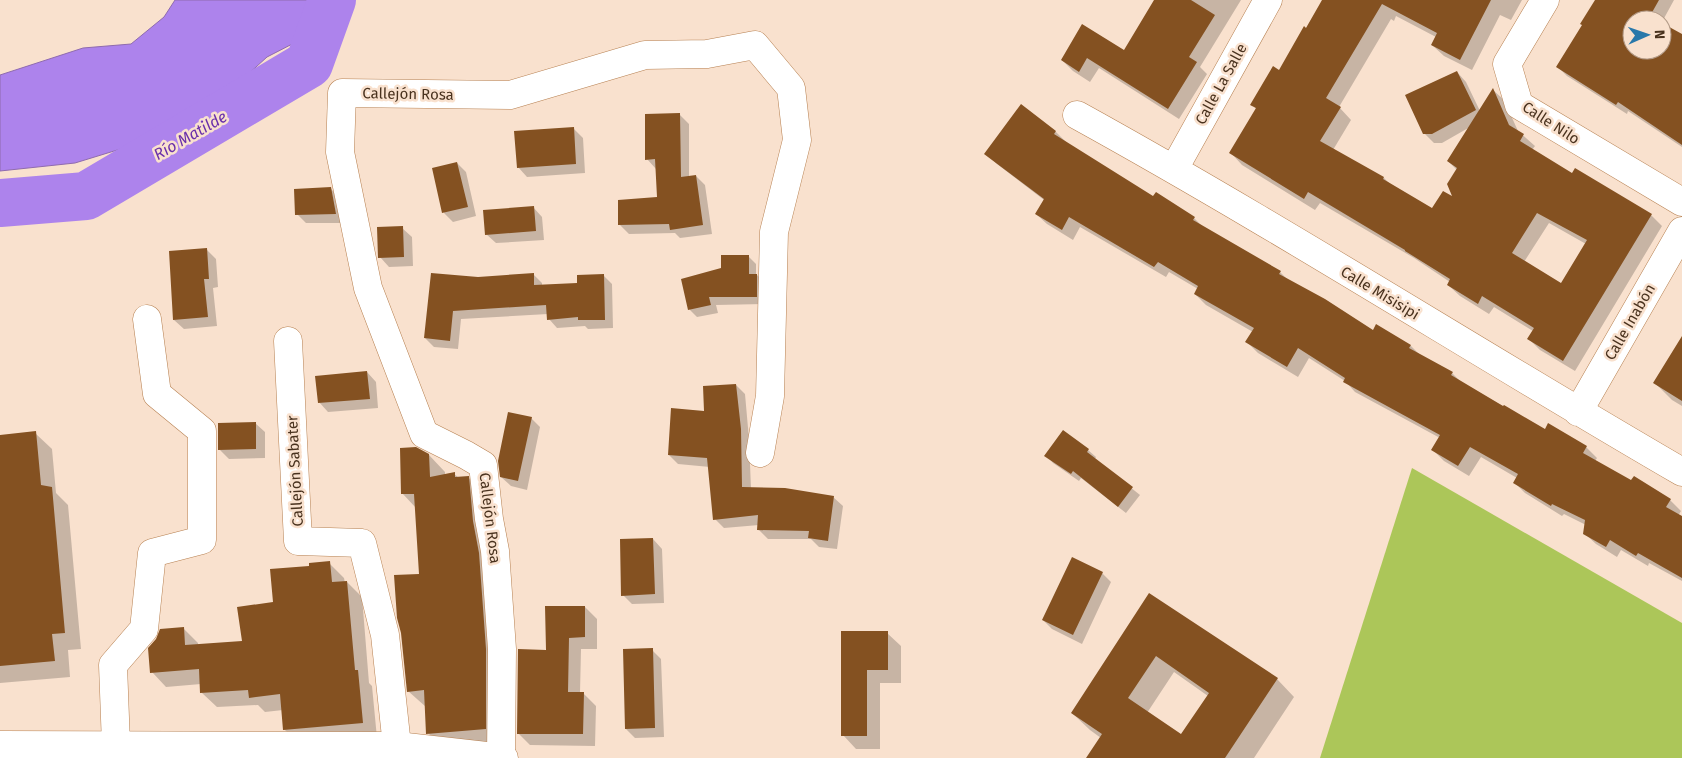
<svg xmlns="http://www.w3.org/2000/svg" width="1682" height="758" font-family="'Fira Sans',sans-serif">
	<rect width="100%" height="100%" fill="#f9e1ce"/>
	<path fill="#acc659" d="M1412,468L1682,623V758H1320Z"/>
	<path fill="#ad83ec" stroke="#8f6bae" d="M175,0H325L300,40L267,57L189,128L75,163L0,171V75L83,48L131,44L164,17Z"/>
	<path fill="#0003" fill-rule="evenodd" d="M1155,0H1241L1200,67L1207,74L1179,119L1099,68L1090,82L1073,71L1062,60L1124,52Z
		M1323,0H1522L1511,20L1500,15L1472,70L1444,56L1432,45L1436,37L1396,16L1394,21L1391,19L1339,107L1351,120L1333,150L1384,178L1390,184L1432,210L1455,199L1457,170L1448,161L1470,127L1442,143H1434L1424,133L1457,72L1466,82L1480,111L1493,90L1504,100L1518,131L1535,146L1532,150L1573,175L1651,215L1662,226L1575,371L1540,350L1529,339L1533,331L1494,307L1489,314L1460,296L1448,285L1450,282L1414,258L1320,203L1315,210L1242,165L1231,153L1257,110L1252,104L1280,72ZM1549,223L1586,244L1561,285L1524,262Z
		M1596,0H1674L1662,22V20H1632V50H1662V24L1682,36V147L1628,111L1627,114L1567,76L1557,66L1584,25Z
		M1022,106L1056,132L1067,143L1153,198L1194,218L1205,229L1280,272L1290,282L1373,332L1377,326L1411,346L1421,356L1452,373L1461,382L1545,430L1586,447L1597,458L1595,461L1632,482L1670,500L1681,511L1678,516L1682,518V581L1649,563L1648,566L1621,550L1617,557L1596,544L1584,533L1586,525L1564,514L1562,516L1525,493L1514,482L1517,478L1481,457L1469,476L1444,461L1433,450L1440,438L1355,392L1345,381L1309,358L1298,377L1258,353L1247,342L1253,332L1206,305L1195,294L1198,289L1169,272L1166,277L1080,227L1073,240L1047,224L1036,214L1044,200L997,164L986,154Z
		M679,114L689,124V177L696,176L705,185L712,234L680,238L675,233L629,234L620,225L659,198L656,169L647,159Z
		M574,129L583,138L585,173L527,177L518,167Z
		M457,163L466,172L476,216L453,222L444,213Z
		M331,189L340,198L344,223H306L297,214Z
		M533,207L542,217L544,240L496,243L486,234Z
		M402,228L412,237L413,266L389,267L380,257Z
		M207,250L216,259L218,287L213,288L217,326L184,329L174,320Z
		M748,256L756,264V274L764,282V304L716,305L718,313L697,317L690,310L682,280L722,269Z
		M533,274L542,283V286L578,284L603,275L612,284L613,328L588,329L585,326L557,328L549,319L548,314L461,319L458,349L434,347L425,338L478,278Z
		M1682,338V406L1672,400L1655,383Z
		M367,372L376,382L378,408L328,412L319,402Z
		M736,385L745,394L749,439L751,489L833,497L843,506L837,549L819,547L811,539H768L758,529L759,525L724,528L715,519L710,467L678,464L669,455L705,412Z
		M531,418L540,427L527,490L511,486L501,477Z
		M255,423L265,432V458L229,459L220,450Z
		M1063,431L1088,450L1096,457L1095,459L1140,495L1126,513L1081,478L1079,481L1053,463L1046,455Z
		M35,433L52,449L56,493L68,505L81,649L68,650L70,677L0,683V436Z
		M429,455L445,472V476L454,474L459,478L468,477L484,494L501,745L444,749L428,733L426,707L408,691L421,575L416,508L402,493Z
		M653,539L662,549L664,603L632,604L623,595Z
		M329,563L344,578L345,583L347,582L362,597L369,683L372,686L377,738L299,744L284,729L283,710L265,712L258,705L217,707L202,693L201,684L166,687L152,672L183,628L198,643V645L243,642L274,603L310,567Z
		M1102,573L1111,582L1082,644L1052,629L1043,620Z
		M1150,595L1277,679L1294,697L1254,758H1088L1101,738L1090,730L1072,713ZM1174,672L1208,696L1181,736L1147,713Z
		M585,607L597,619V649H581L580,693H583L596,706L595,746L530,745L518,733L547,651Z
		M843,633H887L901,646V683H880V749H856L843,735Z
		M652,650L661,659L664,737L635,738L626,729Z"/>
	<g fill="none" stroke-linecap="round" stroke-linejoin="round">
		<path stroke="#ad83ec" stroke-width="48" d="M0,203L86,196L309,64L332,0"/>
	</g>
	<path fill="#845121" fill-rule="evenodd" d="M1154,0H1191L1215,15L1189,57L1197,62L1168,109L1087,58L1079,72L1061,60L1082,24L1124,50Z
		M1322,0H1491L1460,60L1431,45L1437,33L1382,4L1326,98L1341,107L1320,141L1384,177L1383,179L1432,208L1443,191L1452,196L1447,184L1457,168L1447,161L1493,88L1509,125L1524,134L1520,141L1572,173L1575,168L1652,214L1563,361L1527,339L1534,328L1482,296L1478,304L1447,285L1450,279L1405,251V250L1308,192L1304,199L1229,153L1256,108L1250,105L1273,66L1279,70L1304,26L1306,28ZM1537,213L1587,240L1561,283L1512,253Z
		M1595,0H1659L1650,16L1658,20H1632V50H1662V23L1682,34V145L1618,102L1616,105L1556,67L1582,25L1580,24Z
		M1457,71L1476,110L1432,134H1423L1405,95Z
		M1021,104L1056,131L1054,134L1153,196L1156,192L1195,217L1193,220L1281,271L1279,274L1325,299L1373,330L1376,324L1411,345L1409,348L1453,372L1451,375L1503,406L1504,405L1545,429L1548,423L1587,446L1583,453L1631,480L1634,476L1671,499L1666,507L1682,516V578L1638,553L1636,556L1610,540L1606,547L1583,534L1585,520L1552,504L1551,506L1513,483L1518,474L1470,447L1458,466L1431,450L1440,435L1343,382L1345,378L1298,348L1287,367L1245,342L1254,328L1194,294L1198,286L1158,262L1154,267L1069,217L1062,230L1035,214L1044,199L984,154Z
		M680,113L681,177L696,175L703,225L670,230L669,224L618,225V200L657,197L655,159L645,160V114Z
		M574,127L576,164L517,168L514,131Z
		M457,162L468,207L442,213L432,168Z
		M331,187L336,214L295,215L294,189Z
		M534,206L536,231L485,235L483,210Z
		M403,226L404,257L378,258L377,227Z
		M207,248L209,279H204L208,317L173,320L169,251Z
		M721,255H749V274H757V297H709L711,305L688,310L681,279L721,268Z
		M431,273L478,277L534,273V285L577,283V275L604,274L605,320H578V317L547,320L546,305L453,311L450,341L424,338Z
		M1682,336V401L1653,383Z
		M367,371L370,399L318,403L315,376Z
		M736,384L741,429L742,487L785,488L834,496L828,541L808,538L809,531L757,530L758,515L713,520L707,458L668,455L671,408L704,411L703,386Z
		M508,412L532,417L518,481L500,477L498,461Z
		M256,422V449L218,450V423Z
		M1063,430L1089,449L1087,452L1133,487L1118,507L1073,471L1071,474L1044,456Z
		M36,431L41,485L52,487L65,633L52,634L55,661L0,666V435Z
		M416,447L429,454L430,477L455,472V477L469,476L473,521L479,553L486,649V729L426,734L424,690L407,692L401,633L397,618L394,575L419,574L414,494H401L400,448Z
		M653,538L655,594L621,596L620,539Z
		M1072,557L1103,572L1073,635L1042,620Z
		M330,561L332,582L347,581L355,670H358L363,723L283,730L280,694L249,698L248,690L200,693L199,669L150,673L148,648L156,639L160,629L184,627L185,645L242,641L237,607L273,602L270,569L309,566V563Z
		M1149,593L1278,678L1225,758H1086L1102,734L1071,713ZM1156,656L1209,693L1181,734L1128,698Z
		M545,606H585V637L569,638L568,692H584L583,734H517L518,649L546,650Z
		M841,631H888V670H867V736H841Z
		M653,648L655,728L625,729L623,649Z"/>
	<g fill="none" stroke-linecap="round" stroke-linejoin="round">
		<defs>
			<path id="minor" d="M1545,0L1507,64L1519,105L1682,202
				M1077,115C1282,228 1480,355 1682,472
				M1174,169L1268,0
				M288,341L298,541L362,543L385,635L397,746
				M1578,412L1682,231
				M116,745L113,665L144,629L152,553L202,540V431L157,394L147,319
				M501,758L502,649L495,551L489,519L483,465L466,455L424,434L368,288L340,152L342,93L510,95L645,55L707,54L755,45L791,88L797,140L774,232L770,396L760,453"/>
			<path id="major" d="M0,745L397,746L504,758"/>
		</defs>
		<use href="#minor" stroke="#b78051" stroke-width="29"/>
		<use href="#major" stroke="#b78051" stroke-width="29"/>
		<use href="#minor" stroke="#fff" stroke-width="28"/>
		<use href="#major" stroke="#fff" stroke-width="28"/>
	</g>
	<g text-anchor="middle" stroke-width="5" stroke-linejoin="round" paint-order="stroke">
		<g font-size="15" fill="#49321e" stroke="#f9e1ce">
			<text transform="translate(1221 84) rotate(-61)" y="5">Calle La Salle</text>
			<text transform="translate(408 94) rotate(1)" y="5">Callejón Rosa</text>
			<text transform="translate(1551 123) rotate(33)" y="5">Calle Nilo</text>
			<text transform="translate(1380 293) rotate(31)" y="5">Calle Misisipi</text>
			<text transform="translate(1630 322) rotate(-60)" y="5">Calle Inabón</text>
			<text transform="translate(295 471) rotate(-93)" y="5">Callejón Sabater</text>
			<text transform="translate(490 518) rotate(83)" y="5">Callejón Rosa</text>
		</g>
		<g font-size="16" font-style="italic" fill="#6a30aa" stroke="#f9e1ce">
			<text transform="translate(190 135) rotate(-30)" y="6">Río Matilde</text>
		</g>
	</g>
	<g transform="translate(1647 35) rotate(88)"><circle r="24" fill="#f9e1ce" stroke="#b39b88"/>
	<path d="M0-4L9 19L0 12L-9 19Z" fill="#2978aa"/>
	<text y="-8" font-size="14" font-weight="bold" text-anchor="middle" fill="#49321e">N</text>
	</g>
</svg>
